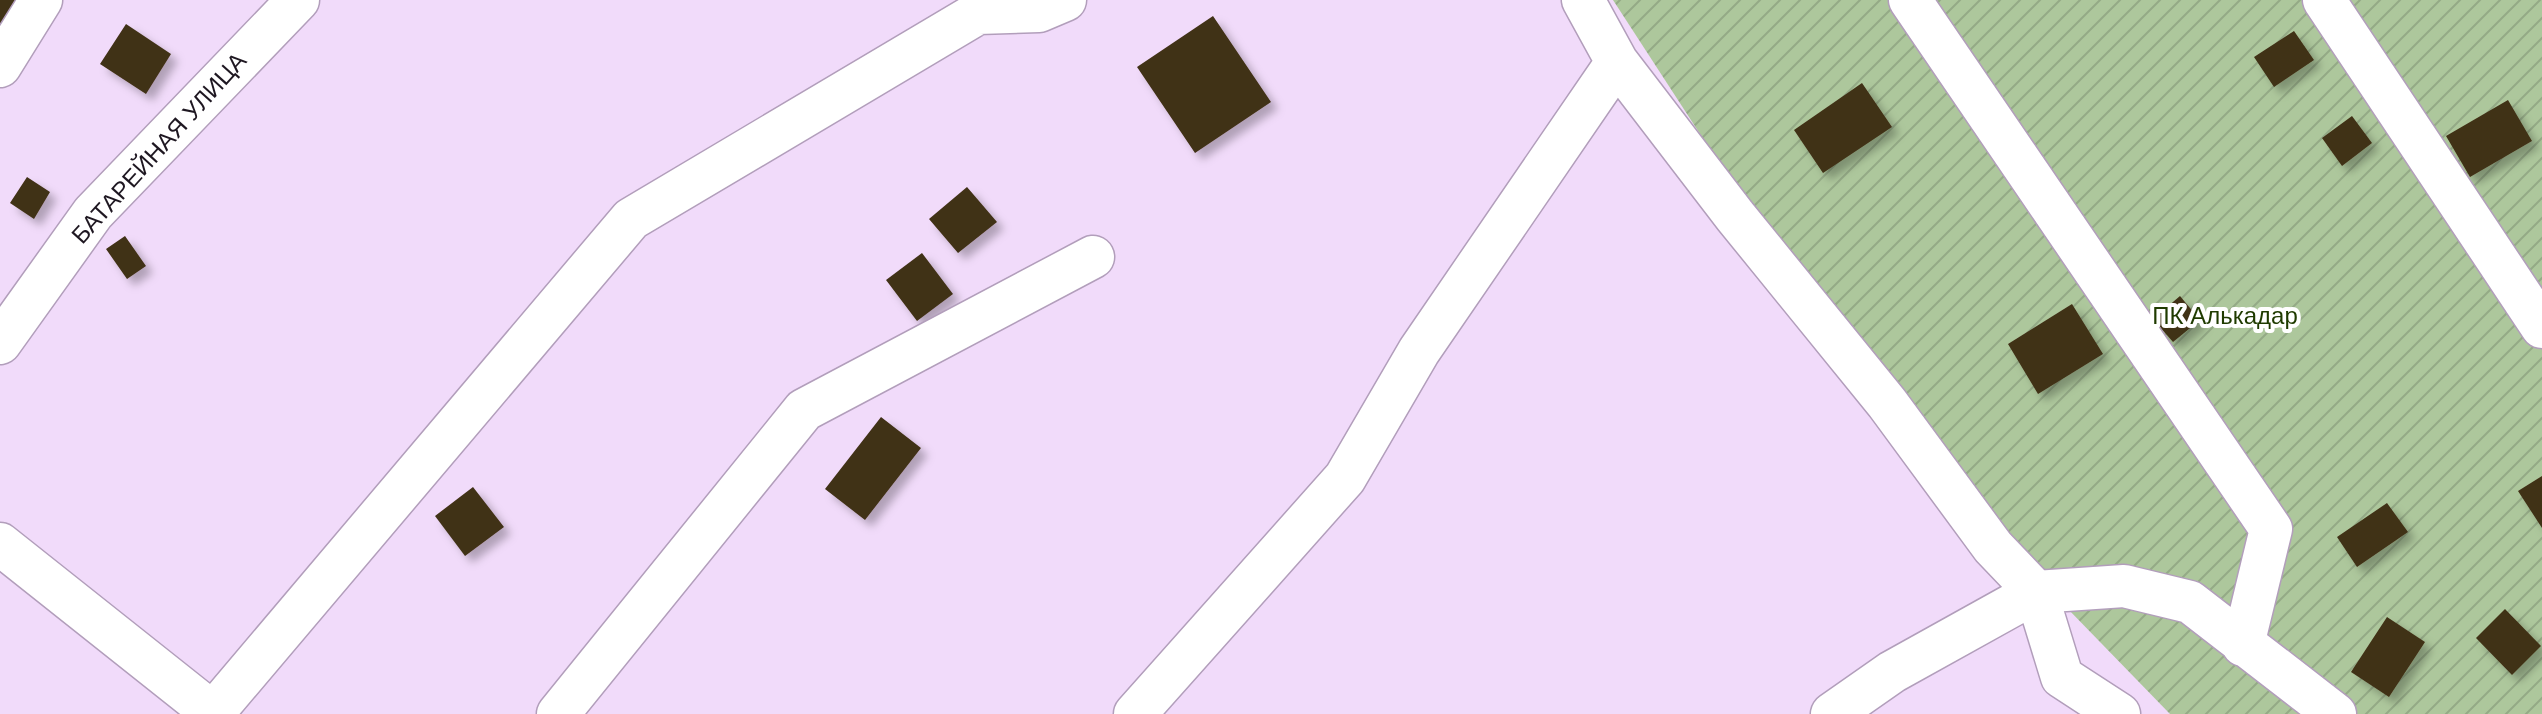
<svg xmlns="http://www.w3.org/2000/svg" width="2542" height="714" font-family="Helvetica,sans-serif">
	<defs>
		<pattern id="garden-furrows" width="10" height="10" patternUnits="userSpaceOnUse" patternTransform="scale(2)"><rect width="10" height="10" fill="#adc79c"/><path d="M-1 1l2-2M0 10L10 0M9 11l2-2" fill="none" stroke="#94aa86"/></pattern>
		<filter id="shadow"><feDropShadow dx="7" dy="7" stdDeviation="4" flood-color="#0004"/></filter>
	</defs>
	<rect width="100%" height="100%" fill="#f1dbfa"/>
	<path fill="url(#garden-furrows)" d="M1613,0H2542V714H2170L1889,425Z"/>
	<path fill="#413016" filter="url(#shadow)" d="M0,0H24L0,39Z
		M1213,16L1271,102L1195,153L1137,67Z
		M126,24L171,54L146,94L100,64Z
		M2294,31L2314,60L2274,87L2254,57Z
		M1862,83L1892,127L1823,173L1794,130Z
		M2508,100L2532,141L2470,177L2446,136Z
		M2352,116L2372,143L2342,166L2322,138Z
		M27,177L50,192L34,219L10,203Z
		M967,187L997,222L958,253L929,219Z
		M125,236L146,266L127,279L106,249Z
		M922,253L953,294L917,321L886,280Z
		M2180,296L2200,320L2173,342L2153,319Z
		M2072,304L2103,354L2038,394L2008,344Z
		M881,417L921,448L865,520L825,489Z
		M2542,476V528L2518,491Z
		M473,487L504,527L465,556L435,516Z
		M2387,503L2408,532L2357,567L2337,537Z
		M2505,609L2541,646L2512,675L2476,638Z
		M2387,617L2425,642L2389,697L2351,672Z"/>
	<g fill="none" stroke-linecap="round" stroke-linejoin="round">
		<defs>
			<path id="minor" d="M1583,0L1617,62L1735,216L1887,403L1993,547L2036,592L2124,586L2190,602L2335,714
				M1910,0L2271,529L2243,645
				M2324,0L2542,327
				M0,66L41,0
				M0,343L93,213L298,0
				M0,544L214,714
				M212,714L631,219L978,13L1039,11L1065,0
				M558,714L804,410L1093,257
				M1135,714L1345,478L1419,351L1617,62
				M1832,714L1892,672L2036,592L2062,677L2119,714"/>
		</defs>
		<use href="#minor" stroke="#b29ebb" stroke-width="45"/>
		<use href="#minor" stroke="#fff" stroke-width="42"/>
	</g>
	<g text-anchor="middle" stroke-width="8" stroke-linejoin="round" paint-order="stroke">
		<g font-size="24" fill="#1e1721" stroke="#fff">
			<text transform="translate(159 148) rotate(-48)" y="8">БАТАРЕЙНАЯ УЛИЦА</text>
		</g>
		<g font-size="24" fill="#1f3b00" stroke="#fff">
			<text x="2225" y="324">ПК Алькадар</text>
		</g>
	</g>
</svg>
